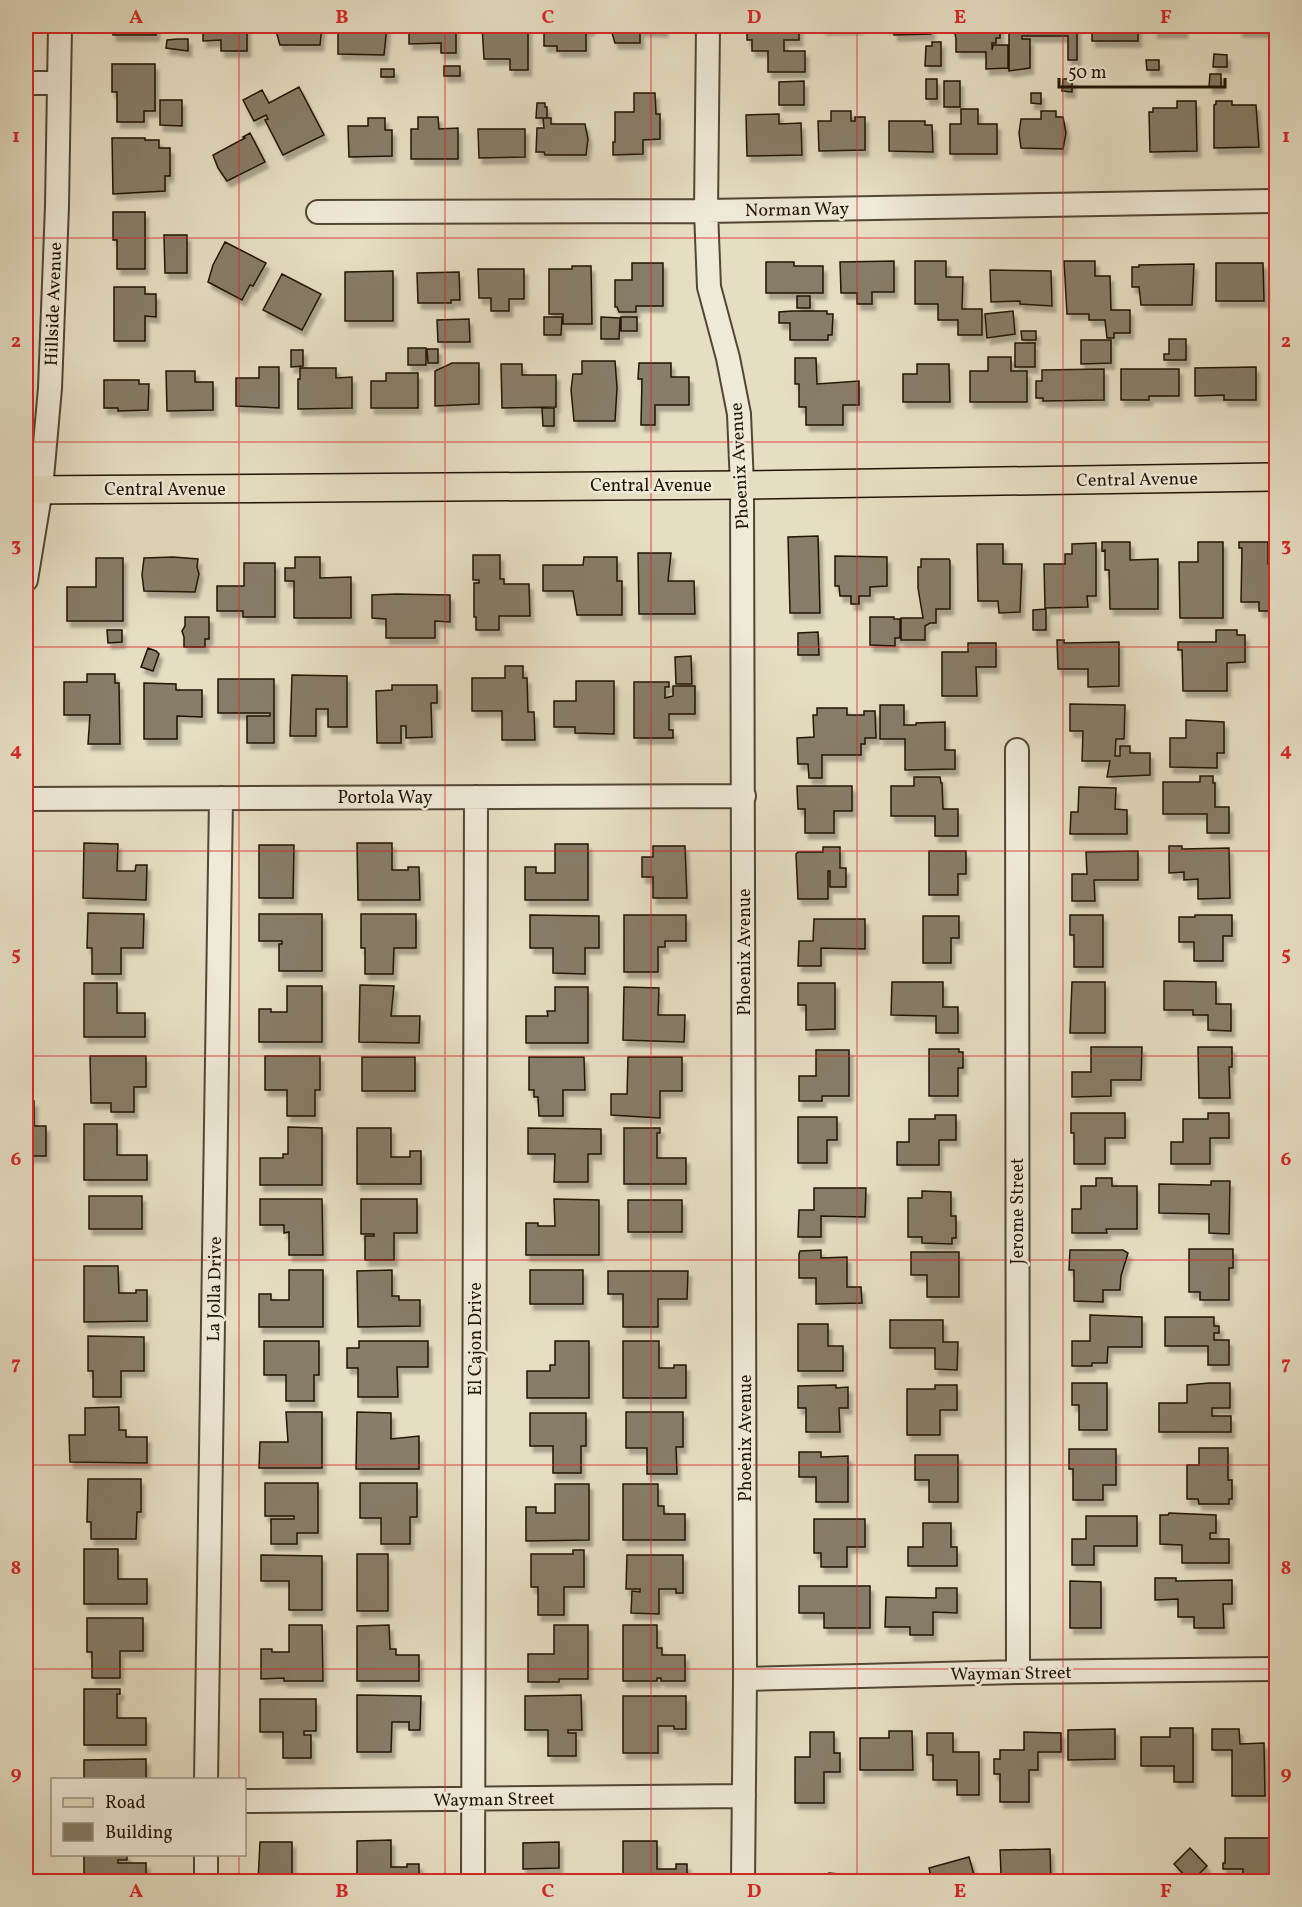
<svg xmlns="http://www.w3.org/2000/svg" width="1302" height="1907" font-family="Vollkorn,serif">
	<defs>
		<filter id="shadow"><feDropShadow dx="3.5" dy="6" stdDeviation="1.5" flood-color="#0004"/></filter>
	</defs>
	<rect width="100%" height="100%" fill="#e6dec3"/>
	<filter id="stains"><feTurbulence type="fractalNoise" baseFrequency=".00333" numOctaves="4"/><feColorMatrix values="0 0 0 0 .2 0 0 0 0 .09 0 0 0 0 .02 0 0 0 .5 -.17"/></filter>
	<radialGradient id="worn" r=".72"><stop offset=".6" stop-color="#630" stop-opacity="0"/><stop offset="1" stop-color="#630" stop-opacity=".3"/></radialGradient>
	<path fill="#877d68" stroke="#211405" stroke-width="1.5" filter="url(#shadow)" d="M113,26H156V35H113Z
		M203,26H247V51H221V40L203,41Z
		M277,26H322L320,45H280L276,31Z
		M338,26H387L384,55L338,54Z
		M409,26H456V53H441V43L409,44Z
		M482,26H528V70H510V59H484Z
		M544,26H591V30H586V51H557V46H544Z
		M610,26H664V31L640,30V43H615Z
		M747,26H799V40H784V51H805V72H768V51H752V40H747Z
		M823,26H859V28L823,29Z
		M885,26H931V34L894,35V27H885Z
		M953,26H1000V38H996V43H992V50L993,45H1008V68L986,69V52H956V38Z
		M1009,26H1068V28L1077,27V60H1068V36H1022V39H1030V68L1009,71Z
		M1092,26H1138V41H1092Z
		M1154,26H1184V32H1154Z
		M1239,26H1268V31H1239Z
		M178,39H188V51L166,48L167,40Z
		M932,42H941V66H925L926,46H932Z
		M1214,54L1227,55V67H1213Z
		M1146,60H1159V70H1147Z
		M112,64H155V111H144V122H117V92H112Z
		M444,66H460V76H444Z
		M381,69H394V77H381Z
		M1210,74H1221V87H1209Z
		M926,79H937V99H926Z
		M1063,79H1072V92L1062,91Z
		M804,81V105H779V82Z
		M944,81H960V107H944Z
		M299,87L324,135L283,155L265,120L268,119L266,115L254,121L243,100L262,90L269,103Z
		M634,93H655L656,114H660V139L643,140V154L613,155V142H615V112H634Z
		M1031,93H1041V104L1031,103Z
		M160,100H182V126L160,125Z
		M1177,101H1196L1197,151L1150,152L1149,112H1153V108H1177Z
		M1216,101H1232V105H1256L1259,147L1214,148V105L1216,104Z
		M537,103H545V107H547V118H536Z
		M961,109H978V124H997V154H950V124H961Z
		M831,111H851V121H855V117H865V150L819,151L818,121H831Z
		M1041,111H1056V117H1063L1066,133L1063,149L1021,148L1019,133L1021,119H1041Z
		M779,114V124L801,123L802,155L747,156L746,115Z
		M418,117H438L439,129L458,128V159H411V129H418Z
		M368,118H385V130H392V156L349,157L348,126H368Z
		M543,118H551V124H585L588,139L586,155H545L544,152H536L537,128H544Z
		M889,121H925V125H932L933,152L889,151Z
		M478,129H525V157L479,158Z
		M250,133L265,162L227,181L218,168L213,155L245,138L243,137Z
		M112,138H145V140H159V148H170V176H165V191L113,194Z
		M113,212H145V269H117V240H113Z
		M164,235H187V273H165Z
		M225,242L266,263L253,286L250,285L242,300L208,282L213,265Z
		M894,261V292H872V304H857V293H841L840,262Z
		M915,261H946V277H963L962,309H982V335H958V320H938V304H915Z
		M1064,261H1095V276H1110L1111,310H1130V333H1114V338H1107L1105,320H1089V314H1067Z
		M766,262H794V266H823V293H766Z
		M632,263H663V306H636V312H619L617,307H615V280H632Z
		M1216,263H1263L1264,301H1216Z
		M1194,264L1192,305H1141L1139,287H1132V267H1139V265Z
		M572,266H591L592,324H563V314H549V269H572Z
		M478,269H524V299H509V311H491V298H479Z
		M990,270L1051,271L1052,306L1020,304V301L991,302Z
		M393,271V321H345V272Z
		M459,272L460,300H451V303H418L417,273Z
		M282,274L321,294L302,330L263,310Z
		M114,287H145V294H156V317L145,316V341H114Z
		M797,296H810V308H797Z
		M792,311H827V314H833L832,335H828V340H790V323H779V312Z
		M1013,311L1015,334L987,338L985,314Z
		M544,317H562L561,335H544Z
		M601,317L620,318L619,339H601Z
		M621,317H637V331H621Z
		M469,319L470,342H438L437,320Z
		M1021,331H1036V340H1022Z
		M1169,339H1186V360H1164V354H1169Z
		M1081,340H1111V363L1081,364Z
		M1015,343H1035V367H1015Z
		M408,348H426V365H408Z
		M427,349H438V363H428Z
		M291,350H303V366L291,367Z
		M988,357H1011V371H1027V402H970V371H988Z
		M795,358H816L817,384L859,381V405H843V425H806V407H799V384H795Z
		M582,361H615L617,388L615,421H574L571,390L573,374H582Z
		M452,363H479V404L435,406V371Z
		M639,363H671V377H689V405H655V425H641L642,379H638Z
		M501,364H522V375H556V407L502,408Z
		M917,364H949L950,402H903V374H917Z
		M259,367H279V408L236,406V378H259Z
		M1256,367V400H1224V395L1195,396V368Z
		M1273,367H1276V397H1273Z
		M300,368H336V378L352,377V408L298,409V379H300Z
		M1104,369V400L1043,401V398H1036V381H1042V370Z
		M1121,369H1179V396H1149V400H1121Z
		M166,371H195V382H213V410L167,411Z
		M386,373H418V408H371V381H386Z
		M104,380H139V384H149L148,410L118,411V408H104Z
		M542,408H554V426H543Z
		M818,536L820,613H790L788,537Z
		M1102,542H1130V560L1158,559V609H1110L1109,570H1105V550L1102,551Z
		M1198,542H1223V618H1180L1179,562H1198Z
		M1239,542H1268V564H1273V571H1276V611H1259V602H1241L1242,548H1239Z
		M1096,543V596H1087L1088,607L1045,608L1044,564H1065V554H1072V544Z
		M977,544H1003V564H1022L1020,612L999,613L998,601H978Z
		M638,553H671L668,581H694L695,614H639Z
		M473,555H500V579H504V584H529L530,616H499V630H476V617H474V583H479V580H473Z
		M835,556L887,557V586L870,587V596H859V604H851V596H840L839,586H835Z
		M173,557L198,559L197,567L199,574L195,592L144,591L142,575L144,558Z
		M295,557H320V578L351,577V618H294V581H285V568H295Z
		M584,557H617V581H622V615H577L573,591H543V565H583Z
		M96,558H123V621H67V587H96Z
		M921,559H949L950,561V609H936V623H930L925,626V640H901V618H923L918,588V567H921Z
		M244,563H275V617H243V611H217V586H244Z
		M396,594L450,595V622L435,621V638H386V619L372,618V595Z
		M1046,609V630H1033V610Z
		M185,617H209V639H205V647H184V637L182,631L185,626Z
		M870,617H894V619H900V638H895V646L870,645Z
		M107,630H122V642L108,643Z
		M1216,630H1237V635H1245V662L1227,663V691H1183L1182,650H1178V642H1216Z
		M818,632L819,655H798V633Z
		M1057,640H1064V643L1119,642V686L1088,687V669H1058Z
		M968,643H996V667H976L977,696H942V652H968Z
		M148,648L156,651L159,654L153,671L141,667Z
		M691,656L692,684H676L675,657Z
		M505,666H523V678H527L528,712H534L535,740H502V711H472V678H505Z
		M87,674H115V683H119L120,744H88L90,715H64V682H87Z
		M292,675L347,676V727H328V709H316V736H290Z
		M218,679H274V743H247V716H270V713H218Z
		M576,681H614V734L575,733V727H554V701H576Z
		M634,682H669V687H665V698L673,696V686H695V714H669V730H673V738H634Z
		M144,683L176,684V690H202V717L177,716V739H144Z
		M392,685H437V703H431L432,737L406,738V726H401V743H377L376,691L392,690Z
		M1070,704L1125,705L1124,739H1116L1115,756H1120V746H1130V753H1150V775L1107,777L1110,761H1082L1083,731H1070Z
		M880,705H904V725H916V723L945,722V750H955V769L905,770V739H880Z
		M817,708H847V715H864V711H875L876,738H865V744H861V755H822V778H809L808,764H798L797,738L814,737L813,715H817Z
		M1186,720L1224,722V753H1217V768L1170,767V738H1186Z
		M1200,776H1213V783H1215V807H1229V833H1207V814H1163V782H1200Z
		M914,777H940L941,783H942L943,809H958V836H935V816H891V786H914Z
		M797,786H852V811H834V833H805V809H798Z
		M1079,787L1116,788L1115,809L1127,810V834H1070L1071,812H1078Z
		M84,843L118,844L117,871H135L136,865H147L146,900L83,898Z
		M357,843H392V870H408V867H419L420,900H358Z
		M555,844H588V900H525V867H536V873H555Z
		M259,845H294L293,898H259Z
		M653,846H685L687,898H653V877H642V857H653Z
		M1169,846H1182V849L1229,848L1230,898L1198,899V879L1184,880V872L1169,873Z
		M823,847H840V868H846V887H830V871H828V899H798L796,854L798,852H823Z
		M929,851H966V874H958V895H929Z
		M1138,851V880H1094L1095,901H1072V874H1087L1086,852Z
		M88,913L144,914L143,948H121V974H92V948H87Z
		M259,914H322V971H279V944H282V941H259Z
		M361,914H416V948H394L393,974H365V948H361Z
		M530,915L599,916V948H585V974L553,973V948H530Z
		M624,915H686V941H665V947H658V972H624Z
		M1070,915H1103V967H1074V935H1070Z
		M1195,915H1232V936H1223V961H1194V942H1179V917H1195Z
		M923,916H959V938H951V963H923Z
		M814,919H865V949L821,948V966H798L799,941H813Z
		M1164,981L1216,982V1004H1231V1031L1208,1030V1015H1193V1010H1164Z
		M892,982H943V1007H958V1033H936V1016L891,1015Z
		M1072,982H1105V1033H1070Z
		M84,983H117V1013H145V1037H84Z
		M798,983H835V1029L806,1030V1005H798Z
		M360,985L394,986L391,1016H420L419,1043L359,1042Z
		M287,986H322V1042H259V1009H271V1012H287Z
		M555,987H588V1043H526V1016H548L547,1011H555Z
		M624,987L659,988L658,1015H685L684,1042L623,1040Z
		M1091,1047H1142L1141,1080H1111V1096L1072,1097V1072H1091Z
		M1198,1047H1232V1067H1229L1230,1098H1199Z
		M929,1049H959V1052H963V1068H958V1096H929Z
		M816,1050H849V1096H822V1101H799V1076H816Z
		M90,1056H146V1087H134V1112H111V1103H91Z
		M265,1056H320V1090H315V1116H287V1090H265Z
		M362,1057H415V1091H362Z
		M529,1057H584L585,1090H563V1116H539L538,1097H534V1090H529Z
		M628,1057H682V1091H660V1118L611,1115V1094H627Z
		M26,1101H34V1126H46V1156H26Z
		M1071,1113H1125V1138H1105V1164H1074V1133H1071Z
		M1208,1113H1229V1138H1210V1164H1171V1142H1183V1119H1208Z
		M935,1115H956V1140H939V1165H897V1142H909V1119H935Z
		M798,1117H837V1140H827V1163H798Z
		M84,1124H117V1155H147V1180H84Z
		M288,1127L322,1128V1185H260V1158H283V1154H288Z
		M357,1128H391V1157H410V1151H421V1184H357Z
		M528,1128L601,1129V1154H588V1182H554L555,1154H528Z
		M624,1128H660V1133H657V1158H686V1184H624Z
		M1096,1178H1112V1186H1137V1229H1106L1107,1233H1072V1209H1081V1186H1096Z
		M1211,1181H1230L1229,1234L1209,1233V1214L1159,1213V1184L1211,1185Z
		M814,1188H866L865,1217L821,1216V1237H798L799,1210H814Z
		M922,1191L951,1192V1216H956V1238H952V1244L922,1243V1237H908V1198H922Z
		M89,1196H142V1229H89Z
		M260,1199H322L323,1255H289V1232L284,1233V1225H260Z
		M361,1199H417V1233H394V1260H365V1236H374V1234H361Z
		M554,1199L599,1200V1255H526V1223H538V1226H555Z
		M628,1200H682V1232H628Z
		M1189,1249H1233V1268H1229V1300H1200V1292H1189Z
		M821,1250V1258L847,1257V1287H861L862,1303L816,1304V1278H799V1254L800,1251Z
		M1070,1250H1123L1128,1253L1121,1276L1120,1290H1103V1302L1074,1301V1270H1069Z
		M911,1252H959V1297H927V1275H911Z
		M84,1266H118L119,1293H136V1290H147V1321L84,1322Z
		M289,1270H323V1327H259V1294H271V1300H289Z
		M392,1270V1296H399V1300H420V1326L358,1327L357,1271Z
		M530,1270H583V1304H530Z
		M608,1271H688L687,1299H658V1327H623V1294H608Z
		M1090,1315L1142,1317V1347H1108L1107,1363H1092V1366H1072V1341H1090Z
		M1165,1317H1214V1326H1219V1333H1214V1340H1229V1365H1208V1346H1165Z
		M890,1320H943V1342H958L957,1370L935,1369V1348H890Z
		M798,1324H828V1346H843V1371H798Z
		M88,1336L144,1337V1371H121V1397H93V1371H88Z
		M264,1341H319V1375H314V1401H286V1375H264Z
		M359,1341H428V1367H397L398,1397H358V1368H347V1348H359Z
		M555,1341H589V1398H527V1371H550V1365H555Z
		M623,1341H659V1368H674V1365H686V1398H623Z
		M1072,1383H1107V1430H1079V1405H1072Z
		M1209,1383H1230V1408H1212V1416H1231V1432H1159V1403H1187V1385Z
		M836,1385V1388L848,1387V1408H839L840,1432H806V1408H798V1386Z
		M935,1385H957V1410H940V1435H907V1389H935Z
		M119,1407V1430H126V1437H147V1463L70,1462L69,1435H85V1408Z
		M286,1412H322V1468H259L260,1442H288Z
		M357,1412L391,1413V1439L419,1436V1469H356Z
		M626,1412H683V1447H676L677,1474H647V1448H626Z
		M530,1413H586V1446H581V1473H553V1446H530Z
		M1199,1448H1228V1480H1232V1499H1229V1504H1199L1198,1499H1187V1465H1199Z
		M1069,1449H1116V1485H1103V1500H1073V1469H1069Z
		M799,1452H821V1457L848,1456V1502H816V1477H799Z
		M915,1455H958V1502H929V1480H915Z
		M88,1479H141V1512H137L136,1539H91V1522H87Z
		M265,1483H318V1533H297V1544H271V1519H294V1516H265Z
		M360,1483H417V1517H410V1544H381V1518H360Z
		M555,1484H589V1540L526,1541V1507H536V1513H555Z
		M623,1484H658V1506H664V1514H685V1540H623Z
		M1169,1513L1216,1515V1533H1210V1539H1229V1563H1182V1545L1160,1544V1515H1168Z
		M1086,1516H1137V1546H1094V1565H1072V1539H1086Z
		M814,1519H865V1547H847V1567H821V1553H814Z
		M923,1523H951V1547H957V1566H908V1547H923Z
		M84,1549H118V1579H147V1604H84Z
		M573,1550H584V1587H564V1615H538V1587H531V1554H573Z
		M357,1554H388V1611H357Z
		M261,1555L322,1556V1610H289V1581H261Z
		M627,1555H683V1593H676V1589H659V1614L631,1613L632,1591L640,1592V1589H626Z
		M1155,1578H1176V1581L1232,1580V1604H1223L1224,1628H1194V1617H1178V1599L1155,1600Z
		M1070,1581L1101,1582V1628H1070Z
		M799,1586H870V1628H824V1613H799Z
		M936,1588H957V1613L933,1612V1635H910V1627H885L886,1597L936,1598Z
		M87,1618H143V1651H120V1678H92V1652H87Z
		M289,1625H322L323,1681H284V1678L261,1679V1649H272V1652H289Z
		M389,1625L390,1649H396V1655H419V1681H357V1626Z
		M554,1625H588V1679H559V1682H528V1654H554Z
		M623,1625H657V1648H662V1655H685V1681H661V1678H657V1681H623Z
		M84,1689H120V1694H117V1718H146V1745H84Z
		M357,1695L421,1696L420,1730H409V1722H392L391,1752H357Z
		M581,1695L582,1730H568V1733H576V1756H548V1730H525V1696Z
		M623,1696H686V1729H674V1726H658V1753H623Z
		M260,1699H316V1731H304V1735H311V1758H283V1732H260Z
		M1170,1728H1193V1782H1174V1766H1141V1737H1170Z
		M1115,1729V1759L1068,1760V1730Z
		M1212,1729H1239L1240,1744L1264,1743L1265,1796H1232V1750H1212Z
		M889,1731H912L913,1770H860V1738H889Z
		M810,1732H834V1753H840V1772H824V1803H795V1757H810Z
		M1024,1732L1061,1733V1752H1038V1770H1029V1802H1000V1774H994V1759H1000V1750H1024Z
		M927,1733H953V1752H979V1795H957V1780H933V1755H927Z
		M146,1759V1780H84V1760Z
		M1225,1838H1269V1882H1243V1869H1223V1863H1225Z
		M391,1840V1867H407V1864H419V1882H357V1841Z
		M623,1841H657V1869H676V1864H687V1882H623Z
		M260,1842H292V1882H258Z
		M559,1842V1868L523,1869V1843Z
		M1190,1848L1207,1866L1191,1882L1174,1864Z
		M1050,1849L1051,1882H997V1874H1001L1000,1850Z
		M84,1854H127V1860H118V1863H146V1882H84Z
		M969,1857L976,1882H932L929,1868Z
		M829,1873L858,1876V1882H822V1876H829Z"/>
	<g fill="none" stroke-linecap="round" stroke-linejoin="round">
		<defs>
			<path id="minor" d="M708,26L706,211L709,287L728,358L739,414L742,485L745,1679L743,1882
				M26,83H59
				M318,212L706,211L1276,201
				M26,580L41,489L50,388L57,206L60,26
				M1017,750L1018,1672
				M26,799L744,796
				M745,1679L1018,1672L1276,1669
				M206,1780L221,798
				M244,1801L744,1796
				M206,1882V1854
				M473,1882L476,797"/>
			<path id="major" d="M26,490L742,485L1276,477"/>
		</defs>
		<use href="#minor" stroke="#524634" stroke-width="26"/>
		<use href="#major" stroke="#211405" stroke-width="30"/>
		<use href="#minor" stroke="#efead8" stroke-width="22"/>
		<use href="#major" stroke="#e6dec3" stroke-width="27"/>
	</g>
	<path fill="none" stroke="#d62828" stroke-width="1.5" stroke-opacity="0.55" d="M239,26V1780M445,26V1882M651,26V1882M857,26V1882M1063,26V1882M26,238H1276M26,442H1276M26,647H1276M26,851H1276M26,1056H1276M26,1260H1276M26,1465H1276M26,1669H1276M239,1854V1882"/>
	<g text-anchor="middle" stroke-width="5" stroke-linejoin="round" paint-order="stroke">
		<g font-size="18" fill="#211405" stroke="#efead8">
			<text transform="translate(797 209) rotate(-1)" y="6">Norman Way</text>
			<text transform="translate(53 304) rotate(-88)" y="6">Hillside Avenue</text>
			<text transform="translate(739 466) rotate(-93)" y="6">Phoenix Avenue</text>
			<text transform="translate(1137 479) rotate(-1)" y="6">Central Avenue</text>
			<text x="651" y="491">Central Avenue</text>
			<text x="165" y="495">Central Avenue</text>
			<text x="385" y="803">Portola Way</text>
			<text transform="translate(744 952) rotate(-90)" y="6">Phoenix Avenue</text>
			<text transform="translate(1017 1211) rotate(-90)" y="6">Jerome Street</text>
			<text transform="translate(214 1289) rotate(-89)" y="6">La Jolla Drive</text>
			<text transform="translate(475 1339) rotate(-90)" y="6">El Cajon Drive</text>
			<text transform="translate(745 1438) rotate(-90)" y="6">Phoenix Avenue</text>
			<text transform="translate(1011 1673) rotate(-1)" y="6">Wayman Street</text>
			<text transform="translate(494 1799) rotate(-1)" y="6">Wayman Street</text>
		</g>
	</g>
	<rect width="1302" height="1907" fill="none" stroke="#e6dec3" stroke-width="66"/>
	<rect x="51" y="1778" width="195" height="78" fill="#efead8" stroke="#9d9484" stroke-width="1.5"/>
	<rect x="63" y="1798" width="30" height="9" fill="#e6dec3" stroke="#9d9484" stroke-width="1.5"/>
	<text x="105" y="1808" font-size="18" fill="#211405">Road</text>
	<rect x="63" y="1823" width="30" height="18" fill="#877d68" stroke="#9d9484" stroke-width="1.5"/>
	<text x="105" y="1838" font-size="18" fill="#211405">Building</text>
	<path d="M1059 78v9h166v-9" fill="none" stroke="#211405" stroke-width="3"/>
	<text x="1068" y="78" font-size="18" fill="#211405" stroke="#efead8" stroke-width="4.5" paint-order="stroke">50 m</text>
	<rect x="33" y="33" width="1236" height="1841" fill="none" stroke="#d62828" stroke-width="2"/>
	<g font-size="20" text-anchor="middle" font-weight="bold" fill="#d62828">
		<text x="136" y="23">A</text>
		<text x="342" y="23">B</text>
		<text x="548" y="23">C</text>
		<text x="754" y="23">D</text>
		<text x="960" y="23">E</text>
		<text x="1166" y="23">F</text>
		<text x="16" y="142">1</text>
		<text x="1286" y="142">1</text>
		<text x="16" y="347">2</text>
		<text x="1286" y="347">2</text>
		<text x="16" y="551">3</text>
		<text x="1286" y="551">3</text>
		<text x="16" y="756">4</text>
		<text x="1286" y="756">4</text>
		<text x="16" y="960">5</text>
		<text x="1286" y="960">5</text>
		<text x="16" y="1165">6</text>
		<text x="1286" y="1165">6</text>
		<text x="16" y="1369">7</text>
		<text x="1286" y="1369">7</text>
		<text x="16" y="1574">8</text>
		<text x="1286" y="1574">8</text>
		<text x="16" y="1779">9</text>
		<text x="1286" y="1779">9</text>
		<text x="136" y="1897">A</text>
		<text x="342" y="1897">B</text>
		<text x="548" y="1897">C</text>
		<text x="754" y="1897">D</text>
		<text x="960" y="1897">E</text>
		<text x="1166" y="1897">F</text>
	</g>
	<rect width="100%" height="100%" filter="url(#stains)"/>
	<rect width="100%" height="100%" fill="url(#worn)"/>
</svg>
